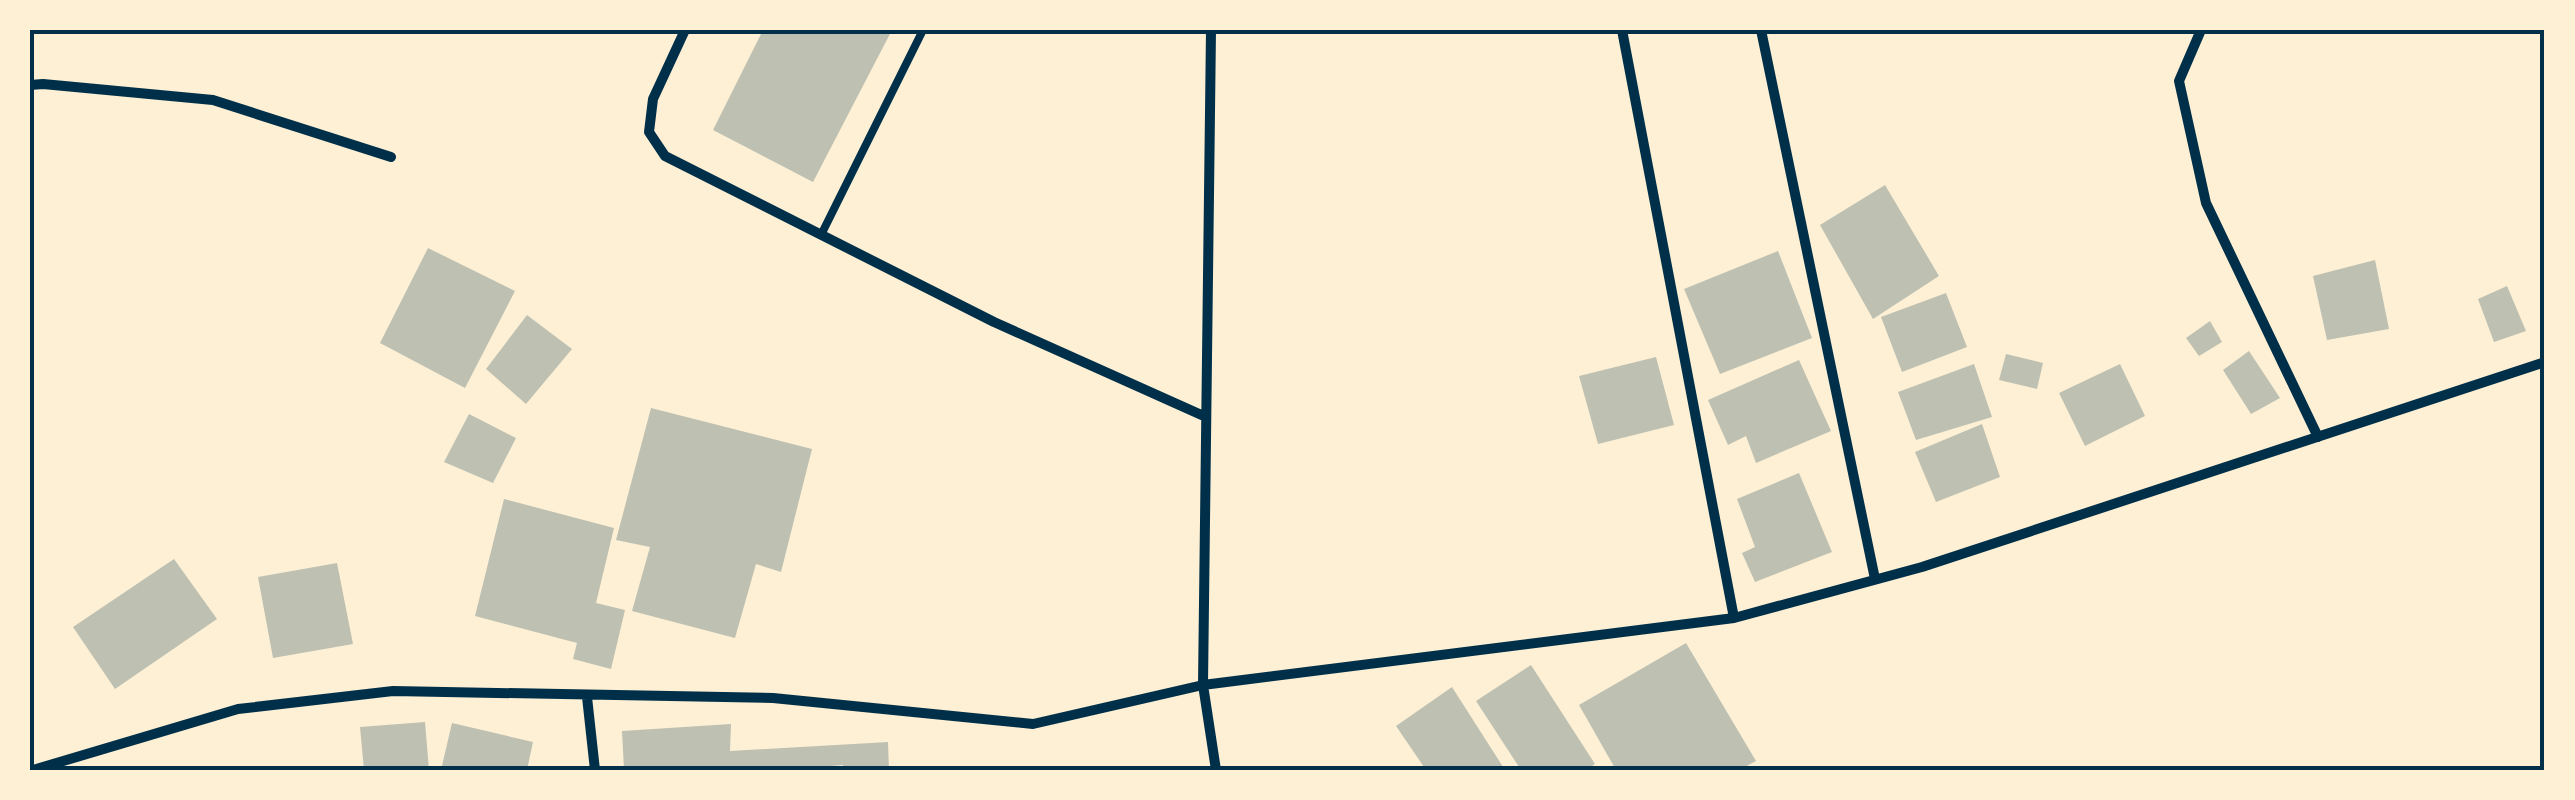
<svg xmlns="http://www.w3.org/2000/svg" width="2575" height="800" font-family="Karla,sans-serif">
	<rect width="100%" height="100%" fill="#fdf0d5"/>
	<path fill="#bec0b2" d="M763,30H892L813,182L713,130Z
		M1885,185L1939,276L1873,319L1820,225Z
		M428,248L515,291L465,388L380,343Z
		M1778,251L1812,338L1720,374L1684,289Z
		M2375,260L2389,329L2327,340L2313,276Z
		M2507,286L2526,331L2494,342L2478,299Z
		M1946,293L1967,347L1902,372L1881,317Z
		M527,315L572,349L526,404L486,369Z
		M2210,321L2222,342L2199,356L2186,338Z
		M2249,351L2280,398L2251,414L2223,370Z
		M2006,354L2043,363L2037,389L1999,380Z
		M1656,357L1674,425L1598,444L1579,376Z
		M1799,360L1831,431L1756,463L1746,436L1728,445L1708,400Z
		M1974,364L1992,417L1916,440L1898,392Z
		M2120,364L2145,416L2085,446L2059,393Z
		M651,408L812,449L781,572L756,564L735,638L632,611L650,547L616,540Z
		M469,414L516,438L493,483L444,462Z
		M1982,424L2000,477L1936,502L1915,452Z
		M1799,473L1832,552L1755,582L1742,553L1755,547L1737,499Z
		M504,499L614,528L596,603L625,610L611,669L573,659L577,643L475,616Z
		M174,559L217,619L115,689L73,627Z
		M337,563L353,644L273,658L258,577Z
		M1686,643L1756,761L1739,770H1616L1579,705Z
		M1531,665L1595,764L1586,770H1521L1476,701Z
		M1452,687L1505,770H1426L1396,726Z
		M425,722L429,770H364L360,727Z
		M452,723L533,742L527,770H441Z
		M731,724L730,751L888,742L889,770H843V765L819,767V770H624L622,731Z"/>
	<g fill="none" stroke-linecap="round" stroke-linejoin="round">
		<path stroke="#003049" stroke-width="8" d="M821,235L923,30"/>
		<path stroke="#003049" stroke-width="10" d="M685,30L653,99L649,132L665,156L994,322L1206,417
			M1211,30L1203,685L1216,770
			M1622,30L1734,618
			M1761,30L1875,579
			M2201,30L2179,81L2206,203L2318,437
			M30,85L43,84L213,100L391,157
			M587,697L595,770
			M33,770L238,709L393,691L773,698L1033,724L1203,685L1734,618L1922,567L2545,362"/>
	</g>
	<rect width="2575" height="800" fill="none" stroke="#fdf0d5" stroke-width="65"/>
	<rect x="32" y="32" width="2510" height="736" fill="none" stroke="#003049" stroke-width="4"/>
</svg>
